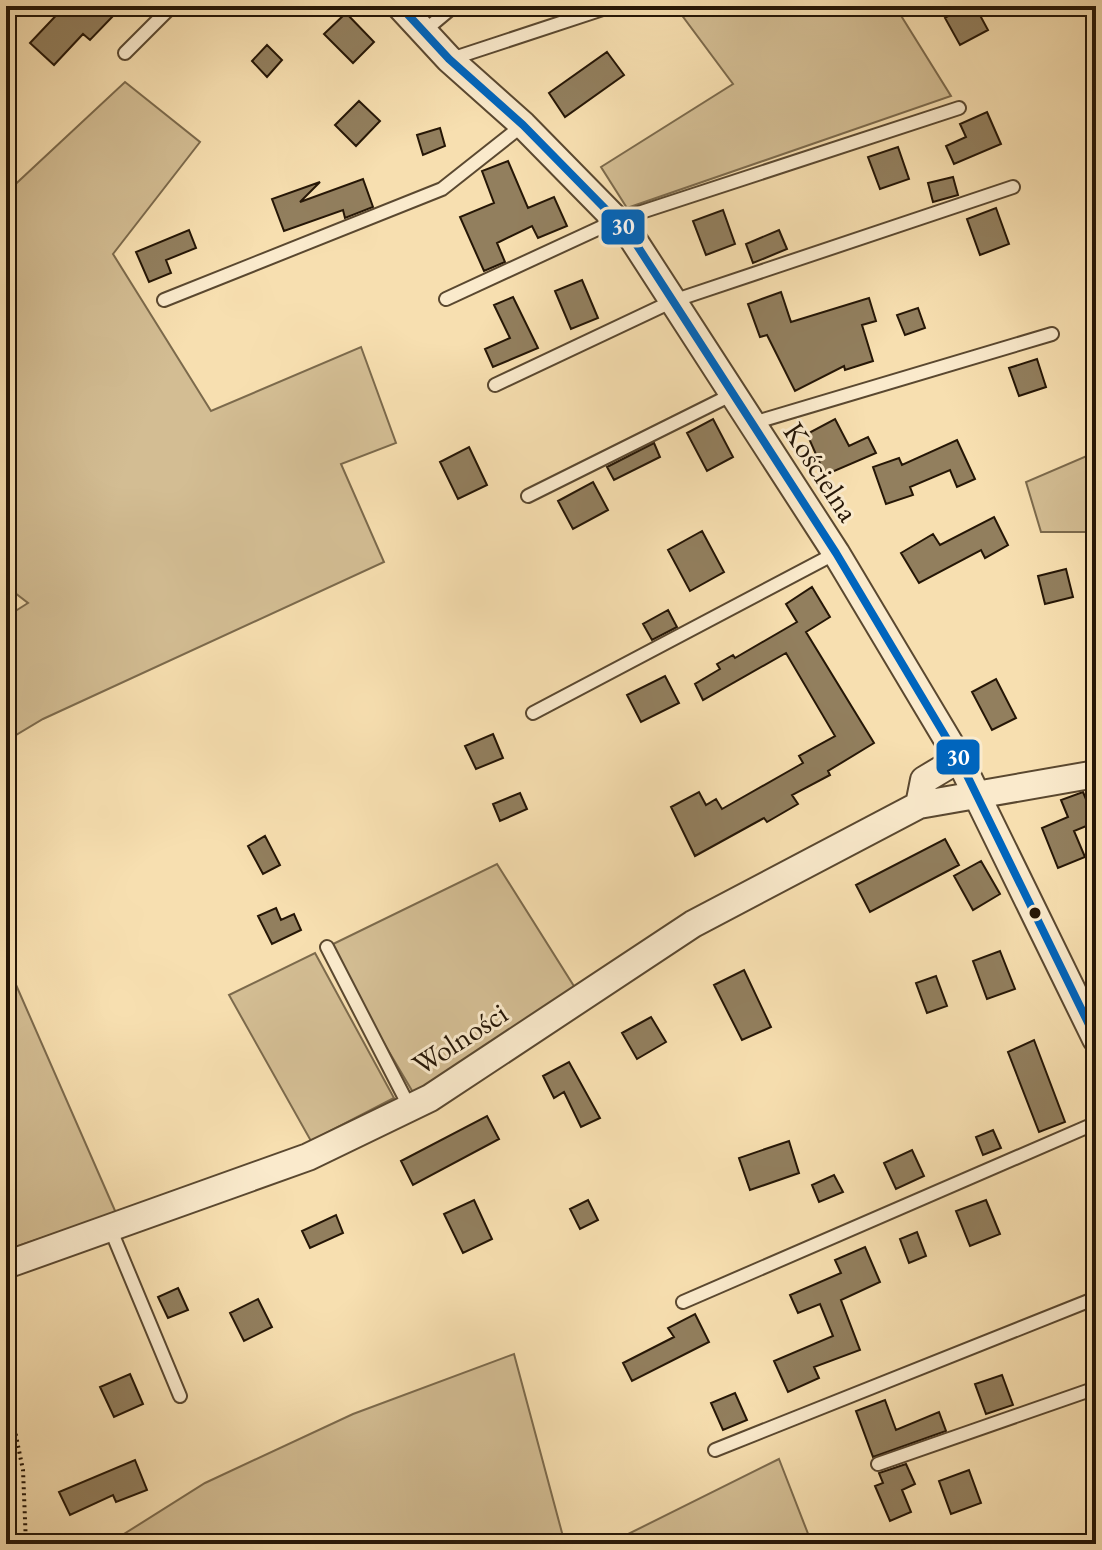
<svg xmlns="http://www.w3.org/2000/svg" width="1102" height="1550" font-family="'EB Garamond',serif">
	<rect width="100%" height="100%" fill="#f7dfb0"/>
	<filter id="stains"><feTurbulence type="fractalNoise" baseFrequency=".0025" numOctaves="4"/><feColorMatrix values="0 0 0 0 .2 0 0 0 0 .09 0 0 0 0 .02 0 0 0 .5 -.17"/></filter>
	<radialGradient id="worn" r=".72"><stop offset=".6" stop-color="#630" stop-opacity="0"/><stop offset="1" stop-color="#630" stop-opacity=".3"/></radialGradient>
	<path fill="#d3bd93" stroke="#7c6a4c" stroke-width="2" d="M675,6H895L951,96L627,208L601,167L733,84Z
		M125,82L200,142L113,254L211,411L361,347L396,443L341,464L384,562L43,719L6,741V617L28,603L6,586V193Z
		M1096,452V532H1041L1026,482Z
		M497,864L577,991L414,1094L327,947Z
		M315,953L394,1098L311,1141L229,995Z
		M6,962L116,1213L6,1250Z
		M514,1354L565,1544H108L205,1483L353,1414Z
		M779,1459L812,1544H608Z"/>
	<path fill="#927f5e" stroke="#251606" stroke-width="2" d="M65,6H105L114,15L90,40L83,34L54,65L30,43Z
		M966,6H975L988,30L960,45L945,18Z
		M346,13L374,42L353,63L324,34Z
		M267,45L282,60L267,77L252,61Z
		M607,52L624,75L565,117L549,93Z
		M359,101L380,121L356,146L335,125Z
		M987,112L1001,144L954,164L946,146L966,137L960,124Z
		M440,128L445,146L423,155L417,135Z
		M898,147L909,179L880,189L868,157Z
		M508,161L528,208L554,197L567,226L538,238L532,226L497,243L505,262L484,271L460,217L494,203L482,171Z
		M953,177L958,195L933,202L928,183Z
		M363,179L373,207L345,218L343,210L284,231L272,199L320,182L300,202Z
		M996,208L1009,244L980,255L967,219Z
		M723,210L735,244L706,255L693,221Z
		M189,230L196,248L166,260L171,273L149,282L136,252Z
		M779,230L787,249L753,263L746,244Z
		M582,280L598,318L571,329L555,291Z
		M781,292L791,322L869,298L876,321L862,325L873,361L845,370L844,366L795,391L767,335L760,337L748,304Z
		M513,297L538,348L493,367L485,349L510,338L494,305Z
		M918,308L925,328L905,335L897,315Z
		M1037,359L1046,387L1019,396L1009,368Z
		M713,419L733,457L707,471L687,433Z
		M835,419L849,446L868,437L876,453L825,475L807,434Z
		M957,440L975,479L957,487L950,470L910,487L913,495L886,504L873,467L899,458L902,465Z
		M654,443L660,457L614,480L607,467Z
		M469,447L487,485L458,499L440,462Z
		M593,482L608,510L573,529L558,501Z
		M994,517L1008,545L985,558L981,550L919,583L901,553L933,534L940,545Z
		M702,531L724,572L690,591L668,550Z
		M1066,569L1073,597L1045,604L1038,576Z
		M812,587L830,617L806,632L874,743L828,771L830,775L792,795L798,804L767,822L764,818L695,856L671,807L699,792L706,805L716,799L722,809L803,763L799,756L835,736L786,653L703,700L695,684L720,669L717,664L733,655L735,658L797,622L786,604Z
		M668,610L677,627L652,640L643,624Z
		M665,676L679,703L641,722L627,695Z
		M996,679L1016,718L992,730L972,692Z
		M493,734L503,758L476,769L465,746Z
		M1083,792L1088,804L1096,801V822L1074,831L1085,857L1058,868L1042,828L1068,817L1061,800Z
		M520,793L527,809L500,821L493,804Z
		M265,836L280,865L263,874L248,846Z
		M945,839L959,865L870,912L856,885Z
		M981,861L1000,894L973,910L954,876Z
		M276,908L281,920L294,914L301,930L272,944L258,916Z
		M1000,951L1015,989L987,999L973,961Z
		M744,970L771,1027L742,1040L714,985Z
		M936,976L947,1006L927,1013L916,983Z
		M651,1017L666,1042L637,1059L622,1033Z
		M1034,1040L1065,1122L1039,1132L1008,1052Z
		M569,1062L600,1118L581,1127L564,1092L554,1098L543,1076Z
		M487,1116L499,1139L413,1185L401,1161Z
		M993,1130L1001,1148L983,1155L976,1137Z
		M789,1141L799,1173L750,1190L739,1158Z
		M912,1150L924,1176L896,1189L884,1163Z
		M834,1175L843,1192L819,1202L812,1185Z
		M474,1200L492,1239L463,1253L444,1214Z
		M588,1200L598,1220L580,1229L570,1209Z
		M986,1200L1000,1234L970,1246L956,1211Z
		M336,1215L343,1233L310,1248L302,1231Z
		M917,1232L926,1256L909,1263L900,1239Z
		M865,1247L880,1282L841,1300L860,1350L814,1367L819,1378L788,1392L774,1361L833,1336L820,1304L798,1313L790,1295L841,1273L835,1260Z
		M178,1288L188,1310L168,1318L158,1297Z
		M258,1299L272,1327L244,1341L230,1313Z
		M695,1314L709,1342L632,1381L623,1363L674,1337L668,1328Z
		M130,1374L143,1404L114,1417L100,1387Z
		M1002,1375L1013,1405L986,1414L975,1384Z
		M735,1393L747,1420L723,1430L711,1403Z
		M885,1400L896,1430L939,1412L946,1431L873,1457L856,1411Z
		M135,1460L147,1490L116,1502L113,1495L70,1515L59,1492Z
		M906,1464L915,1484L902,1490L911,1512L890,1521L875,1486L883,1483L879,1473Z
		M969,1470L981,1503L951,1514L939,1481Z"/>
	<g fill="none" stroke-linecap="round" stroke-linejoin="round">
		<defs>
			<path id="lane" d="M423,32L454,6
				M125,53L172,6
				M451,59L612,6
				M446,299L617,220L959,108
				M164,300L442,189L523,125
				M495,385L673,301L1013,187
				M753,423L1052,334
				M528,496L733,394
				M533,713L836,553
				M327,947L410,1108
				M110,1228L180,1396
				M683,1302L1096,1123
				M715,1450L1096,1298
				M878,1464L1096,1388"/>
			<path id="street" d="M400,6L449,59L523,125L629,233L836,553L959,759L1096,1039
				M919,805L924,780L959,759
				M6,1265L308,1157L430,1098L693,924L919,805L1096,774"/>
		</defs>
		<use href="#lane" stroke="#5a4830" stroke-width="16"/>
		<use href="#street" stroke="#5a4830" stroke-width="30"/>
		<path stroke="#251606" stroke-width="4" stroke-dasharray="2 4" stroke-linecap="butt" d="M6,1387L23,1470L26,1544"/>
		<use href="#lane" stroke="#faeacc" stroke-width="12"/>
		<use href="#street" stroke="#faeacc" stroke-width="26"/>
		<defs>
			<path id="bus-1" d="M400,6L449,59L523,125L629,233L836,553L959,759L1096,1039"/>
		</defs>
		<use href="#bus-1" stroke="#faeacc" stroke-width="14"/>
		<use href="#bus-1" stroke="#0065bd" stroke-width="8"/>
	</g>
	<circle fill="#251606" stroke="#faeacc" stroke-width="3" cx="1035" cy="913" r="7"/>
	<g text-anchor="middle" stroke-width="6" stroke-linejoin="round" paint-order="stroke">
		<g font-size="30" fill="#251606" stroke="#faeacc">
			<text transform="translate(821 472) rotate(57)" y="10">Kościelna</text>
			<text transform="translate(460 1039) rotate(-33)" y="10">Wolności</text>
		</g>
	</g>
	<g stroke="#faeacc" stroke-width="3">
		<rect x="600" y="208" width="46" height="38" rx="8" fill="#0065bd"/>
		<rect x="935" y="738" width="46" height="38" rx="8" fill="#0065bd"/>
	</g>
	<g font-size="22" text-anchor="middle" font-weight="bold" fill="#fff">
		<text x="623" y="234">30</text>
		<text x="958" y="765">30</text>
	</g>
	<rect width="1102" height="1550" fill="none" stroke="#f7dfb0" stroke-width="32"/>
	<rect x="8" y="8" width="1086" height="1534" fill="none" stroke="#251606" stroke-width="4"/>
	<rect x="16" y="16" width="1070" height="1518" fill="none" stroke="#251606" stroke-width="2"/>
	<rect width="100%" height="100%" filter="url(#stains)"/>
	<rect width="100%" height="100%" fill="url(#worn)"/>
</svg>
